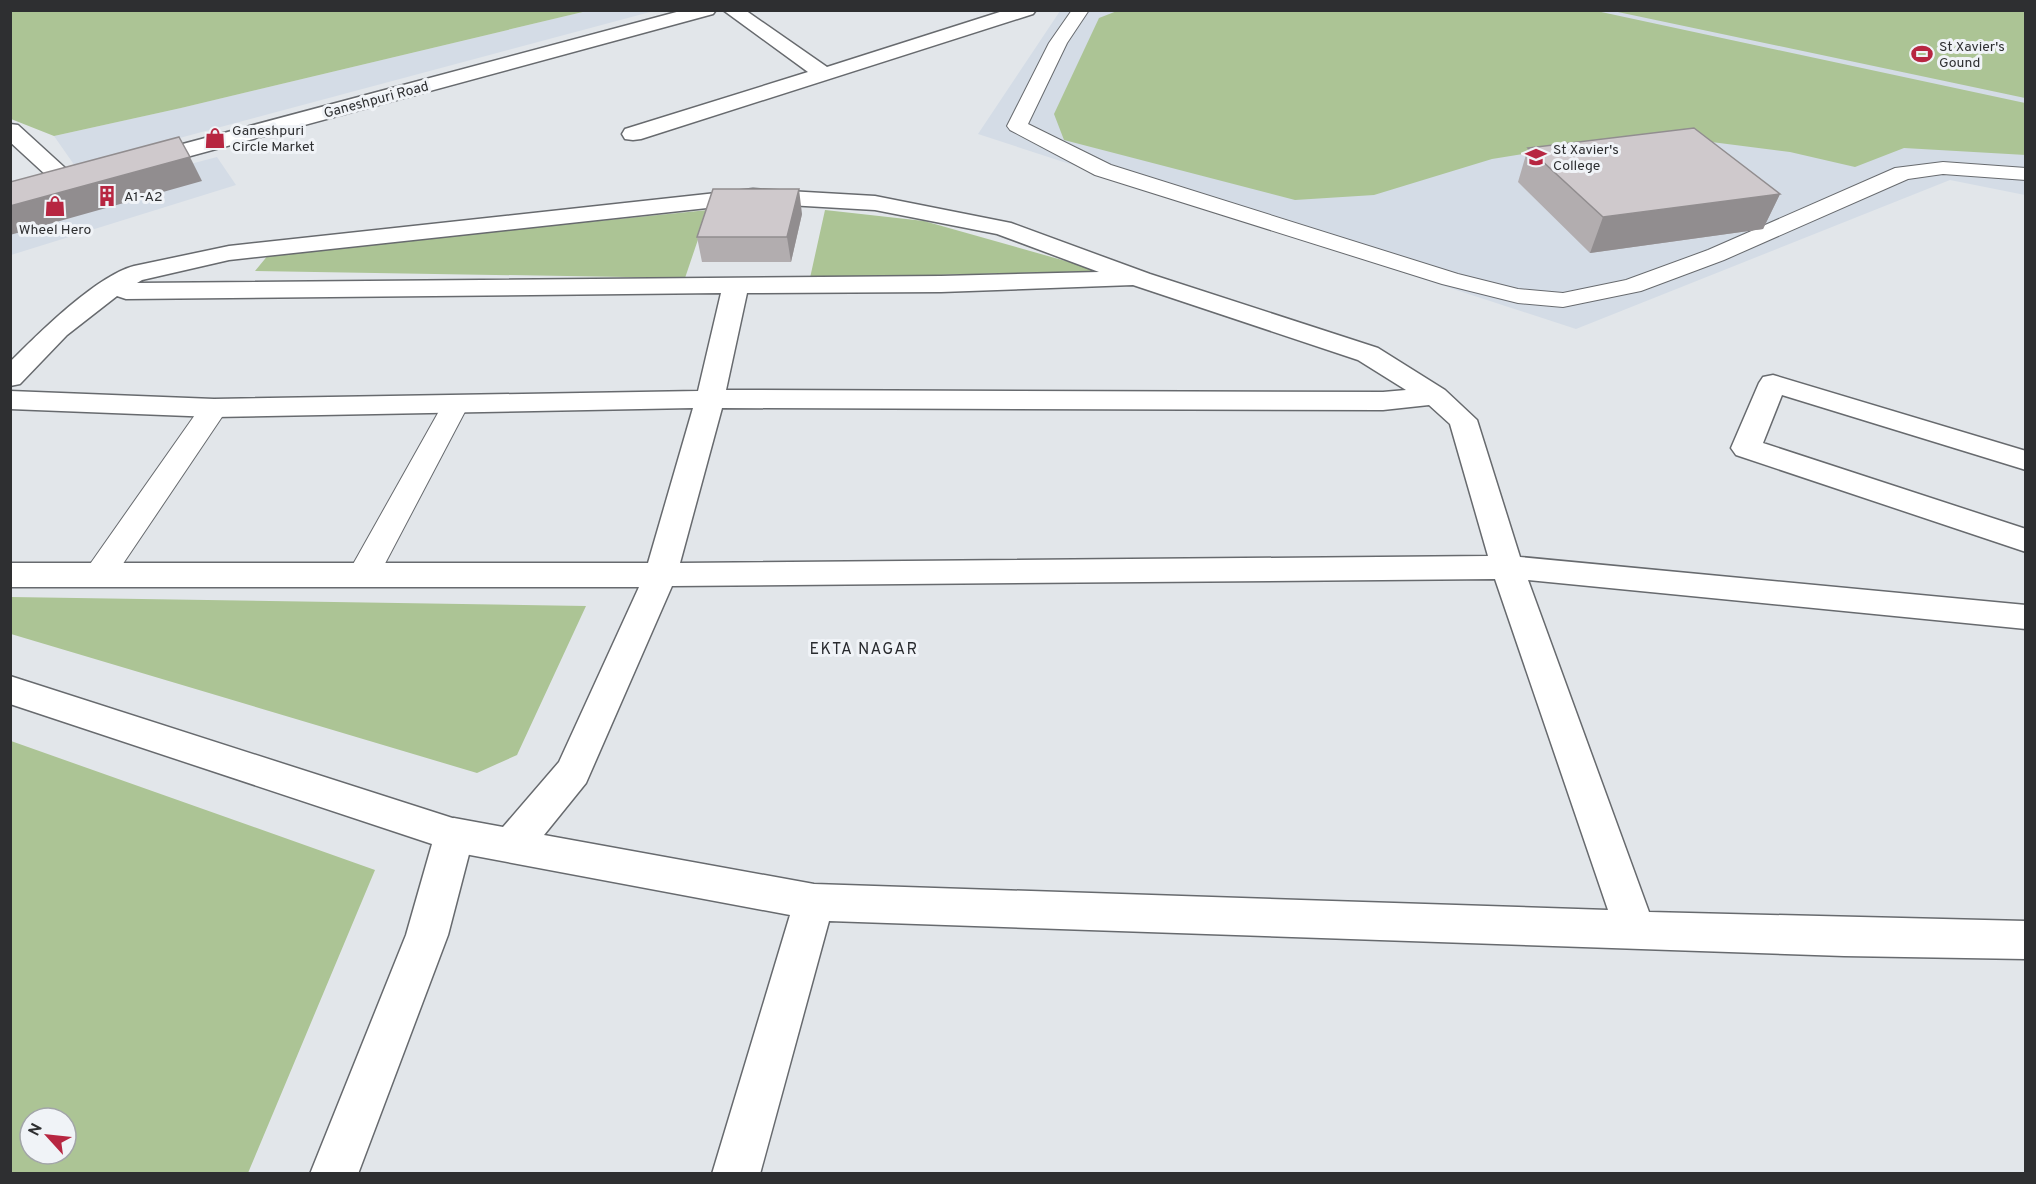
<svg xmlns="http://www.w3.org/2000/svg" width="2036" height="1184" font-family="Overpass,sans-serif">
	<rect width="100%" height="100%" fill="#e2e6ea"/>
	<path fill="#d4dce6" d="M587,11H654L75,166L54,136L181,108Z
		M1060,11H2025V195L1950,180L1576,329L978,134Z
		M217,157L236,185L11,255V211Z"/>
	<path fill="#acc495" fill-rule="evenodd" d="M1592,10L2025,103L2026,155L1904,148L1855,167L1790,152L1649,134L1492,159L1374,195L1295,200L1064,140L1054,114L1099,18L1117,11Z
		M10,11L11,10L587,11L181,108L54,136L11,119Z
		M1613,11H2025V98Z
		M708,210L685,278L255,271L269,254Z
		M825,210L924,221L1101,271L810,278Z
		M11,597L586,606L517,755L477,773L11,634Z
		M11,741L375,870L248,1173H11ZM30,1118H66V1154H30Z"/>
	<g fill="none" stroke-linecap="round" stroke-linejoin="round">
		<defs>
			<path id="lane" d="M1072,10H1089L1067,43L1028,124L1111,165L1458,274L1518,289L1563,293L1626,280L1708,250L1895,168L1943,162L2026,168V180L1943,174L1908,179L1724,260L1641,291L1563,307L1518,303L1442,284L1095,175L1010,130L1007,126L1049,43Z
				M456,396L466,398L469,404L379,575L374,583L363,586L352,583L347,575L443,404L446,398Z
				M214,400L224,402L228,408L110,583L99,586L88,583L83,575L88,567L204,402Z"/>
			<path id="street" d="M723,10H745L827,67L1006,10H1036L1033,14L641,139L633,140L625,139L622,134L625,129L808,72Z
				M10,124L18,125L75,177L78,182L75,187L67,189L59,187L10,142Z
				M753,189L875,196L1011,223L1150,274L1378,348L1445,390L1477,420L1520,557L2026,605V629L1528,580L1649,912L2026,921V959L1844,956L829,921L760,1174H712L790,915L454,852L440,847L434,835L440,823L454,818L503,827L559,762L639,587H10V563H648L693,408L214,417L10,409V391L214,399L698,391L721,293L126,299L117,296L67,335L20,384L10,386V362C38,334 96,276 134,266L229,246ZM753,203L875,210L997,234L1099,272L941,276L137,283L142,280L229,260ZM1133,285L1358,360L1406,390L1383,392L726,390L747,293L941,292ZM1429,405L1450,424L1488,556L680,563L722,408L1383,410ZM1495,579L1608,910L814,884L544,835L586,783L672,586Z
				M1773,375L2026,451V470L1782,395L1763,443L2026,529V552L1736,455L1731,448L1759,383L1763,377Z"/>
			<path id="secondary" d="M684,10H716L713,14L150,167L142,169L134,167L131,162L134,157Z
				M10,676L468,823L474,835L448,935L358,1174H310L406,935L432,844L10,704Z"/>
		</defs>
		<use href="#lane" stroke="#676a6e" stroke-width="2"/>
		<use href="#street" stroke="#676a6e" stroke-width="3"/>
		<use href="#secondary" stroke="#676a6e" stroke-width="3"/>
		<use href="#lane" fill="#fff" fill-rule="evenodd"/>
		<use href="#street" fill="#fff" fill-rule="evenodd"/>
		<use href="#secondary" fill="#fff" fill-rule="evenodd"/>
	</g>
	<path fill="#b2adaf" d="M1528,148L1780,194L1763,229L1590,253L1518,182Z
		M802,214L791,262H702L697,237Z"/>
	<path fill="#918d8f" d="M190,157L202,181L10,235V206Z
		M799,189L802,214L791,262L787,237Z
		M1780,194L1763,229L1590,253L1603,217Z"/>
	<path fill="#cfc9cc" stroke="#918d8f" stroke-width="1.5" d="M1694,128L1780,194L1603,217L1528,148Z
		M179,137L190,157L10,206V182Z
		M713,189H799L787,237H697Z"/>
	<defs>
		<symbol id="stadium-bare" viewBox="-9 -9 18 18"><path d="M0-5a6.5 5 0 1 0 0 10a6.5 5 0 1 0 0-10ZM-3.5-1.8h7v3.6h-7Z" fill="#b72641" stroke="#f0f3f7" stroke-width="2.5" paint-order="stroke"/></symbol>
		<symbol id="shop-bare" viewBox="-9 -9 18 18"><path d="M-5-2.5h2.3a2.7 3.5 0 0 1 5.4 0H5L5.5 6h-11ZM-1.5-2.5h3a1.5 2.3 0 0 0-3 0Z" fill="#b72641" stroke="#f0f3f7" stroke-width="2.5" paint-order="stroke"/></symbol>
		<symbol id="university-bare" viewBox="-9 -9 18 18"><path d="M0-5L7-2L0 1L-7-2ZM-4 1L0 2.5L4 1V4Q0 6-4 4Z" fill="#b72641" stroke="#f0f3f7" stroke-width="2.5" paint-order="stroke"/></symbol>
		<symbol id="building-bare" viewBox="-9 -9 18 18"><path d="M-4-6H4V6H1V3H-1V6H-4ZM-2.5-4.3h1.7v1.8h-1.7ZM.8-4.3h1.7v1.8H.8ZM-2.5-1h1.7V.8h-1.7ZM.8-1h1.7V.8H.8Z" fill="#b72641" stroke="#f0f3f7" stroke-width="2.5" paint-order="stroke"/></symbol>
	</defs>
	<g fill-rule="evenodd">
		<use href="#stadium-bare" x="1907" y="39" width="30" height="30"/>
		<use href="#shop-bare" x="200" y="123" width="30" height="30"/>
		<use href="#university-bare" x="1521" y="142" width="30" height="30"/>
		<use href="#building-bare" x="92" y="181" width="30" height="30"/>
		<use href="#shop-bare" x="40" y="191" width="30" height="30"/>
	</g>
	<g text-anchor="middle" stroke-width="6" stroke-linejoin="round" paint-order="stroke">
		<g font-size="14" fill="#2e2f31" stroke="#f0f3f7" text-anchor="start">
			<text x="1939" y="51">St Xavier's<tspan x="1939" dy="16">Gound</tspan></text>
			<text x="232" y="135">Ganeshpuri<tspan x="232" dy="16">Circle Market</tspan></text>
			<text x="1553" y="154">St Xavier's<tspan x="1553" dy="16">College</tspan></text>
			<text x="124" y="201">A1-A2</text>
			<text x="55" y="234" text-anchor="middle">Wheel Hero</text>
		</g>
		<g font-size="14" fill="#2e2f31" stroke="#f0f3f7">
			<text transform="translate(376 99) rotate(-15)" y="5">Ganeshpuri Road</text>
		</g>
		<g font-size="16" letter-spacing="1.5" fill="#282a2e" stroke="#f0f3f7">
			<text x="864" y="654">EKTA NAGAR</text>
		</g>
	</g>
	<rect width="2036" height="1184" fill="none" stroke="#2e2f31" stroke-width="24"/>
	<g transform="translate(48 1136) rotate(297)"><circle r="28" fill="#f0f3f7" stroke="#a2a5a8" stroke-width="1.5"/>
	<path d="M0-4.5L10 22L0 15L-10 22Z" fill="#b72641"/>
	<text y="-9" font-size="16" font-weight="bold" text-anchor="middle" fill="#2e2f31">N</text>
	</g>
</svg>
